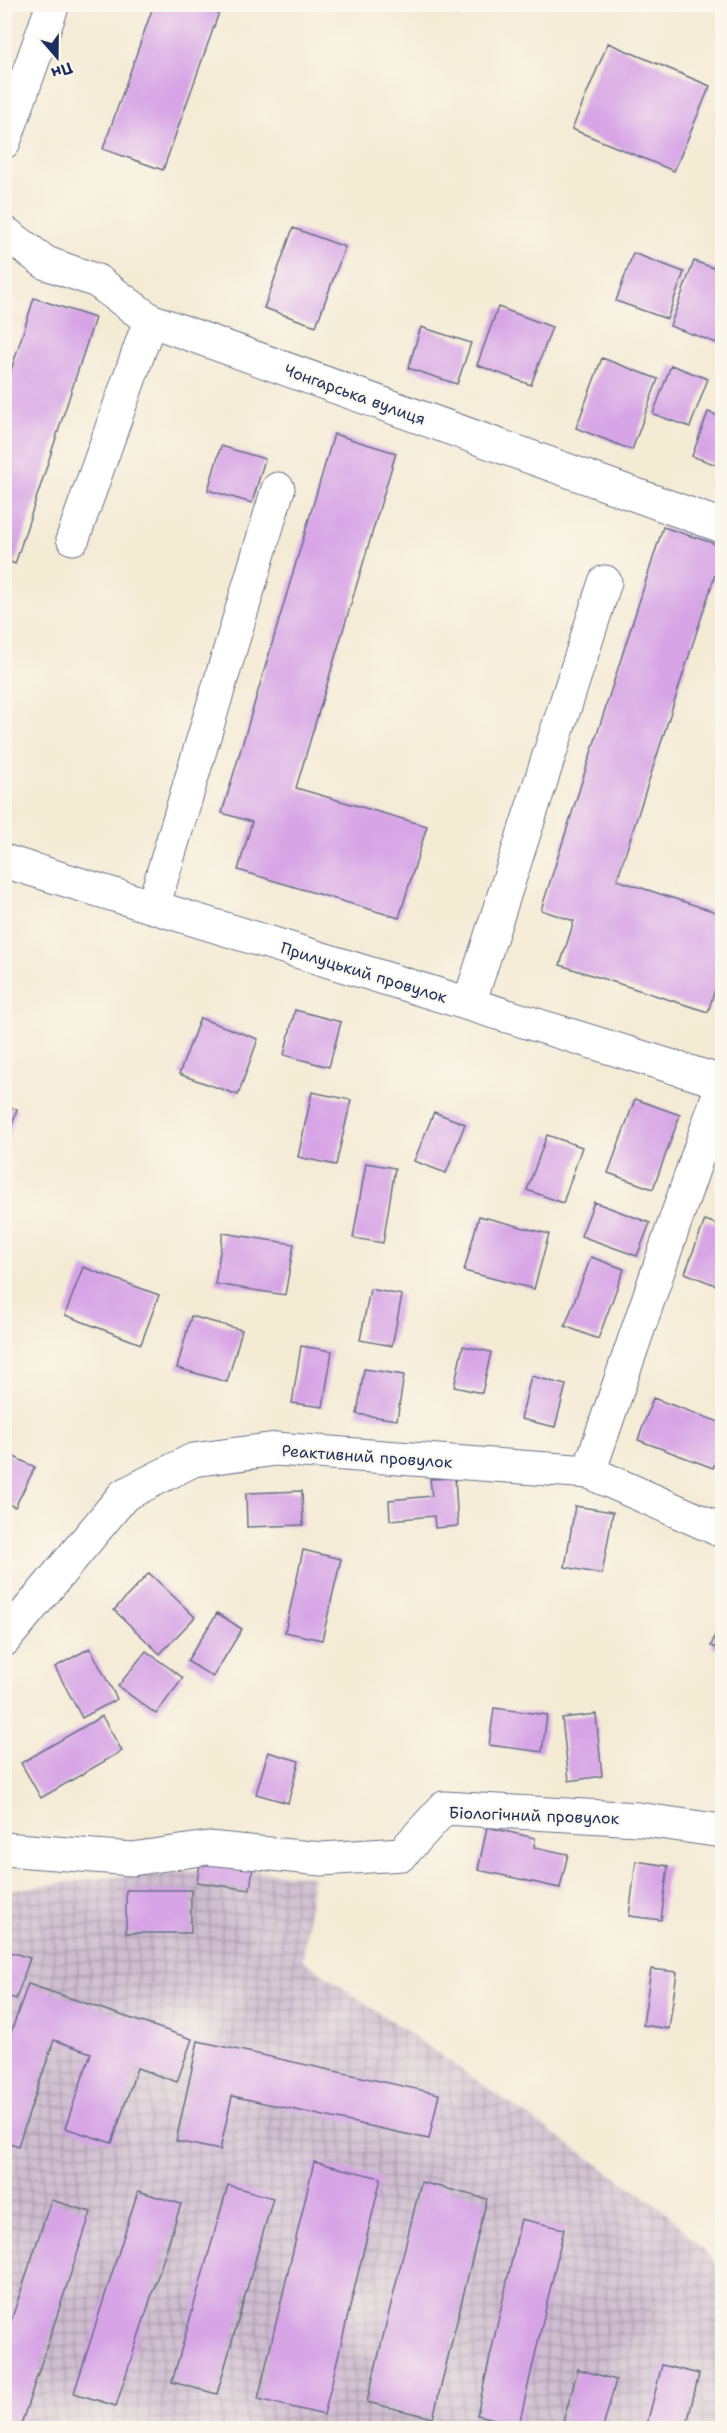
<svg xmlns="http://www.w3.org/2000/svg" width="727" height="2433" font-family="'Shantell Sans',sans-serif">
	<defs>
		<pattern id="industrial-grid" width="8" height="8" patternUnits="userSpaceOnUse" patternTransform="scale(1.5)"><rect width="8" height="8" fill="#cfbdcf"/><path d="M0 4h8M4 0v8" fill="none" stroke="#a79aab"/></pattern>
	</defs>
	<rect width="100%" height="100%" fill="#fbf7ec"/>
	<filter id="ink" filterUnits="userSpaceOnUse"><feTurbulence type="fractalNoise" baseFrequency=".0167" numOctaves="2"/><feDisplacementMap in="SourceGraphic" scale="12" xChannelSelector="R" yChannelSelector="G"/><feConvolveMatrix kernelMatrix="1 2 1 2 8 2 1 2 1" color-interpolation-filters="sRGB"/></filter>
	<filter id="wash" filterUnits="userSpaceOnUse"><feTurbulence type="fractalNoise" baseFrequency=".008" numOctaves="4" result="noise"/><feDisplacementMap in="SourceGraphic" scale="24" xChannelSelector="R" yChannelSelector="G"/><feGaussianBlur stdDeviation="1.35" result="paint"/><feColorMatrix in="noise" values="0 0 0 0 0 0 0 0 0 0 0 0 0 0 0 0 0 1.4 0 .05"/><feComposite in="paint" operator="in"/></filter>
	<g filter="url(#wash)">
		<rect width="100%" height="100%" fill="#f4ebd5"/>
		<path fill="url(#industrial-grid)" d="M226,1869L313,1876L303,1960L668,2213L722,2270V2428H5L4,1891L92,1879Z"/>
		<g id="blocks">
			<path fill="#d7a4e6" d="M154,4H222L163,170L103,149Z
				M422,4H459L456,15Z
				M608,43L710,86L674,171L572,129Z
				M293,228L345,247L316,326L264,308Z
				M633,253L684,272L667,319L616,301Z
				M694,261L722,271V345L670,326Z
				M34,298L95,318L15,564L5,560V389Z
				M498,307L552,327L531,385L477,365Z
				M421,327L471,343L457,384L408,368Z
				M602,358L658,379L632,450L576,428Z
				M671,365L708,379L690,427L653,414Z
				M708,412L722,417V467L692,456Z
				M334,434L396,453L296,788L427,826L399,918L238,870L252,822L222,813Z
				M221,446L265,459L252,503L208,490Z
				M663,527L722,546V553L617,880L722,914V967L708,1012L560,965L574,921L541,910Z
				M295,1010L341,1022L329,1067L284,1055Z
				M200,1018L258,1039L238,1095L179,1074Z
				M312,1092L351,1100L336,1165L298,1157Z
				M635,1099L680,1115L653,1189L608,1173Z
				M4,1106L17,1109L5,1148L4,1147Z
				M434,1112L465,1124L446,1173L414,1161Z
				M547,1135L582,1147L563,1203L527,1190Z
				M366,1163L395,1168L383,1243L353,1238Z
				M594,1202L650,1223L637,1256L581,1236Z
				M479,1216L549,1234L534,1289L464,1271Z
				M705,1220L722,1226L720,1287L685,1273Z
				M223,1233L294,1244L285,1295L215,1284Z
				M591,1257L624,1269L598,1339L565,1326Z
				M83,1267L159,1295L141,1344L65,1315Z
				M370,1289L402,1295L392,1346L360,1340Z
				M191,1316L242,1330L227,1382L177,1368Z
				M301,1346L332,1351L323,1407L292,1403Z
				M463,1346L491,1352L482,1393L454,1387Z
				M364,1369L404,1375L397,1420L357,1414Z
				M531,1376L566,1385L555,1427L521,1419Z
				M653,1398L722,1423V1443L713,1468L638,1440Z
				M4,1452L35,1467L15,1507L4,1502Z
				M455,1478L458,1526L435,1528L434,1516L390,1520L389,1500L432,1496L430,1479Z
				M302,1491L303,1525L247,1527L246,1493Z
				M575,1506L613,1512L602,1574L565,1567Z
				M303,1550L341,1559L322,1640L285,1632Z
				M149,1573L195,1617L160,1654L114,1610Z
				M217,1613L242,1629L213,1677L187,1661Z
				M722,1615V1650L711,1646Z
				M90,1648L117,1699L82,1718L55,1667Z
				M146,1651L183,1678L156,1714L118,1686Z
				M494,1708L547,1715L542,1752L489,1745Z
				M596,1714L602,1776L569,1781L562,1718Z
				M102,1716L122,1751L41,1798L21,1763Z
				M268,1752L299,1761L288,1803L256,1794Z
				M487,1827L535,1838L534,1847L568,1854L560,1888L478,1870Z
				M201,1858L253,1866L250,1890L197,1882Z
				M636,1861L668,1866L661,1920L629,1916Z
				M126,1890H191V1933H126Z
				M4,1950L30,1958L16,1999L4,1995Z
				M651,1969L677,1972L669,2029L643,2025Z
				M28,1984L192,2039L177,2082L137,2068L112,2143L65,2128L91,2053L54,2040L18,2146L4,2141V2052Z
				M198,2041L439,2094L429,2139L232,2096L220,2150L176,2141Z
				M314,2162L381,2178L324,2415L258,2399Z
				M421,2182L487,2199L433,2418L367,2402Z
				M228,2185L273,2198L217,2394L172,2382Z
				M138,2191L181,2204L116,2406L74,2393Z
				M51,2200L91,2212L20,2428H4V2342Z
				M521,2219L564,2229L519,2425L477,2415Z
				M662,2365L699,2374L686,2428H646Z
				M578,2369L616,2380L603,2428H572L562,2425Z"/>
		</g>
	</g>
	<g filter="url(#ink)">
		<use href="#blocks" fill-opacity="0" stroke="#677188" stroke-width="1.5"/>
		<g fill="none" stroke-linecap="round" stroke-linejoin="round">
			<defs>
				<path id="minor" d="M4,142L53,4
					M4,232L46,263L97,281L150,320L722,526
					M73,538L150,320
					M4,861L722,1082
					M153,907L278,489
					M469,1004L605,582
					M589,1472L722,1085
					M4,1640L124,1495L193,1460L276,1449L589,1472L722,1531
					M4,1849L132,1859L208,1848L322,1859L402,1854L444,1808L638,1819L722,1831"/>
			</defs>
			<use href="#minor" stroke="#677188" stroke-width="35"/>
			<use href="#minor" stroke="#fff" stroke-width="33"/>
		</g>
	</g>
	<g text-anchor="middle" stroke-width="4.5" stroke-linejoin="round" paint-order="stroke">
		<g font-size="16" fill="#1b2f5e" stroke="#fbf7ec">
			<text transform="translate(355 394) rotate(20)" y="6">Чонгарська вулиця</text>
			<text transform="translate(364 972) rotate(17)" y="6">Прилуцький провулок</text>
			<text transform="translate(367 1456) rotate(4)" y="6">Реактивний провулок</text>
			<text transform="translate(534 1815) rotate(2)" y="6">Біологічний провулок</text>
		</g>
	</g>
	<rect width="727" height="2433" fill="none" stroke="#fbf7ec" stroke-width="24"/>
	<g transform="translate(57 57) rotate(160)" stroke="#fbf7ec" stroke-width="4.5" paint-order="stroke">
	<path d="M0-4.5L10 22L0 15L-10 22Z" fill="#1b2f5e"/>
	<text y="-9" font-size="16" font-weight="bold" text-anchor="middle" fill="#1b2f5e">Пн</text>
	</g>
</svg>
